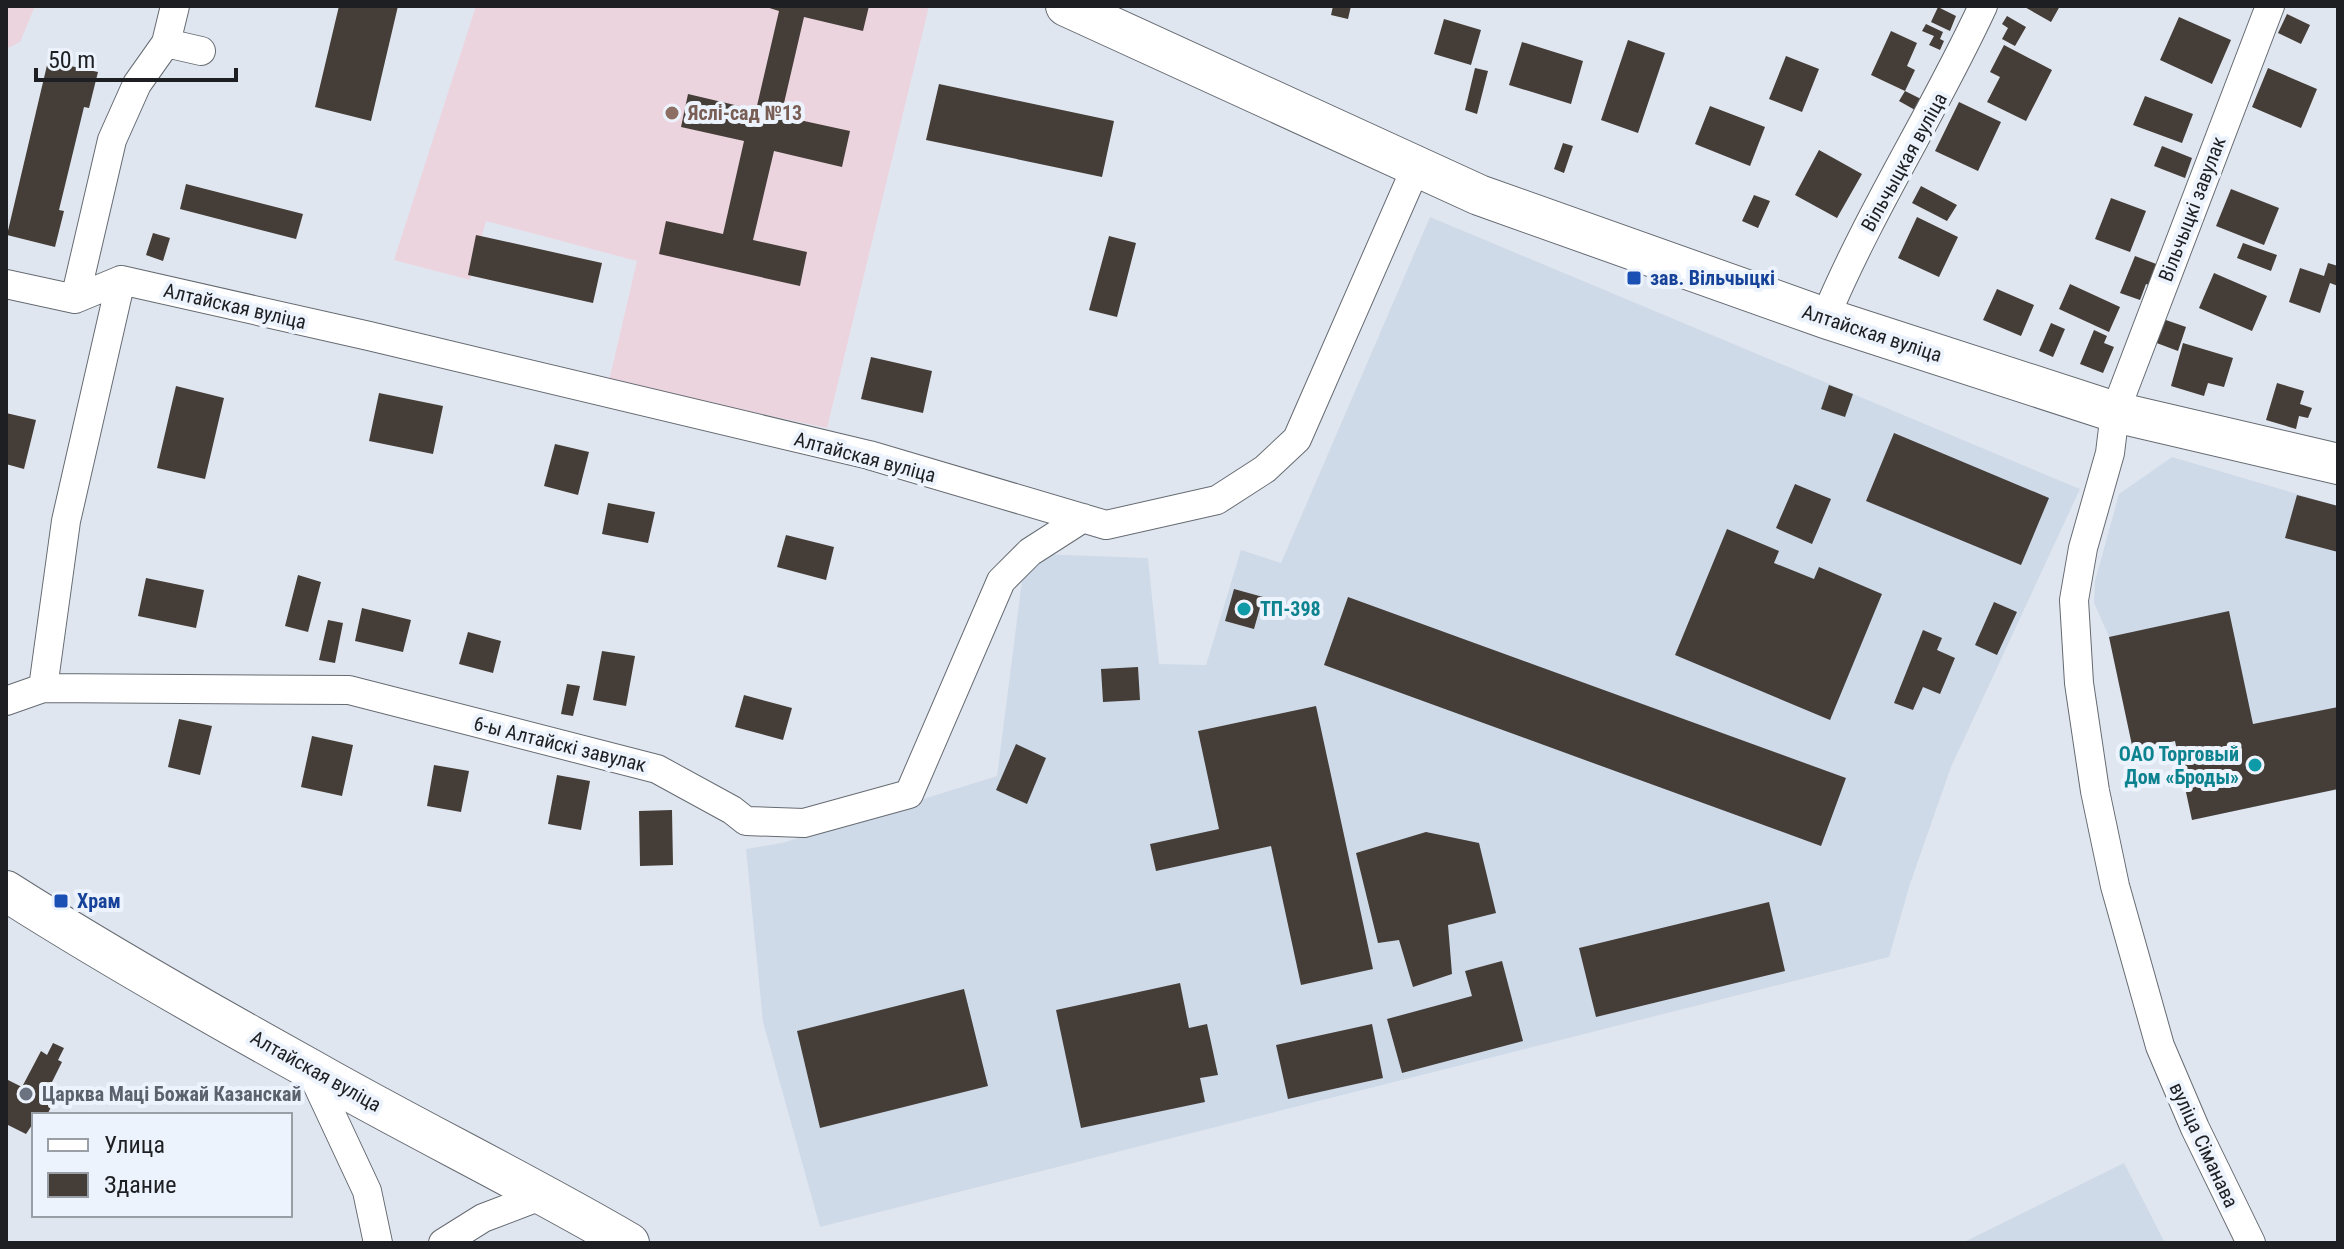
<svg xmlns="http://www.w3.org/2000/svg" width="2344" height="1249" font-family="'Roboto Condensed',sans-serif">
	<rect width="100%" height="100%" fill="#e0e6ef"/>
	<path fill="#cfdae9" d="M1430,217L2080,489L1951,767L1910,884L1889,957L820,1227L763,1022L746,849L782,843L997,776L1023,573L1037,554L1148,558L1159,664L1206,665L1241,550L1281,563Z
		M2172,457L2338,506V801L2335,790L2192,820L2175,741L2133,750L2109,637L2094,603L2095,581L2119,494Z
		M2124,1163L2165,1243H1962Z"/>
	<path fill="#ecd4df" d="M6,6H35L20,42L6,49Z
		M476,6H929L827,428L609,381L637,261L486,221L470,280L394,260Z"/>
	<path fill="#443d38" d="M339,6H398L371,121L315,107Z
		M763,6H869L863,31L804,17L781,116L850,131L842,167L774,151L753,240L807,252L800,286L659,254L666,221L723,234L744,141L681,127L688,94L756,110L779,11Z
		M1333,6H1351L1348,19L1331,15Z
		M2023,6H2060L2051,22Z
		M1938,7L1956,16L1950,31L1931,22Z
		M2287,14L2310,25L2301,44L2278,33Z
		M2007,16L2026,27L2015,46L2002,39L2008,28L2002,24Z
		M2179,17L2231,40L2212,84L2160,60Z
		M1444,19L1481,30L1471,65L1434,54Z
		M1926,24L1943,32L1940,39L1944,41L1940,50L1929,45L1934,36L1922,31Z
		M1891,31L1917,43L1907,66L1915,70L1905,91L1921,99L1915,110L1899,101L1905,91L1871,75Z
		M1628,40L1665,53L1638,133L1601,120Z
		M1522,42L1583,61L1571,104L1509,85Z
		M2004,45L2052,70L2026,121L1987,102L2000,77L1990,72Z
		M1786,56L1819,69L1802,112L1769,99Z
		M48,61L98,72L89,108L84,107L59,210L64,211L55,247L7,235Z
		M1475,68L1488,71L1477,114L1465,110Z
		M2268,68L2317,89L2301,128L2252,107Z
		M939,84L1114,121L1102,177L926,140Z
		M2145,96L2193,114L2182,143L2133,125Z
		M1959,102L2001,122L1978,171L1935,151Z
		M1710,106L1765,127L1750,166L1695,144Z
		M1563,143L1573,146L1564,173L1554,169Z
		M2162,146L2192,158L2185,178L2154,166Z
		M1819,150L1862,174L1837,218L1795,195Z
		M186,184L303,214L296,239L180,209Z
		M1921,186L1957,205L1947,221L1912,203Z
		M2231,189L2279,208L2264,245L2216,226Z
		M1754,195L1770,201L1758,228L1742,221Z
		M2111,198L2146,211L2130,252L2095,239Z
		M1917,217L1958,237L1939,277L1898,258Z
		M153,233L170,238L163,261L146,255Z
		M476,235L602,263L593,303L468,275Z
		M1109,236L1136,243L1117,317L1089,310Z
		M2243,243L2277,255L2271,271L2237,258Z
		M2135,256L2159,265L2152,286L2146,284L2140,300L2120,293Z
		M2328,263L2338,266V286L2330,283L2320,313L2289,302L2300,268L2324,276Z
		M2214,273L2267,296L2252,331L2199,308Z
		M2070,284L2120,307L2109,332L2059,309Z
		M1997,289L2034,305L2021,336L1983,320Z
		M2163,319L2186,327L2178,351L2154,342Z
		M2051,323L2065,329L2053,357L2039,351Z
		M2094,330L2107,336L2104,343L2114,347L2103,373L2080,364Z
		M2183,343L2233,358L2224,387L2208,383L2204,396L2171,386Z
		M871,357L932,371L923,413L861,399Z
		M2277,383L2304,391L2300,404L2312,408L2308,418L2299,416L2296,429L2266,420Z
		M1829,385L1853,394L1845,417L1821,409Z
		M176,386L224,398L205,479L157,468Z
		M379,393L443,406L433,454L369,441Z
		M6,413L36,420L24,469L6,464Z
		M1894,433L2049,498L2021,565L1866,501Z
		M555,444L589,452L578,495L544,486Z
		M1795,484L1831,499L1812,544L1776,528Z
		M2297,495L2338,506V552L2285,538Z
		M608,503L655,512L648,543L602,534Z
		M1727,529L1779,551L1774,563L1814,579L1819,567L1882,594L1830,720L1675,655Z
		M786,535L834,547L826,580L777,567Z
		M298,575L321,582L308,632L285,626Z
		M146,578L204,590L196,628L138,616Z
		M1234,589L1263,597L1254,629L1225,621Z
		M1348,597L1846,778L1821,846L1324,665Z
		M1994,602L2017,612L1997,655L1975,645Z
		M362,608L411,620L403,652L355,641Z
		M2229,611L2253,724L2338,707V789L2192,820L2175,741L2133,750L2109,637Z
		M328,620L343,623L335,663L319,660Z
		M1923,630L1942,638L1937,650L1955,658L1940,694L1923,687L1913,710L1894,703Z
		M468,632L501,641L493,673L459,664Z
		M602,651L635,656L626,706L593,700Z
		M1138,667L1140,700L1103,702L1101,669Z
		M567,684L580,686L573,716L561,714Z
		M744,695L792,708L783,740L735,727Z
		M1316,706L1373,969L1301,985L1271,846L1156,871L1150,844L1219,829L1198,731Z
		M179,719L212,726L200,775L168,767Z
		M312,736L353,745L342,796L301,787Z
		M1016,744L1046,758L1027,804L996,790Z
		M434,765L469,771L461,812L427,806Z
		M557,775L590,781L581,830L548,824Z
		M672,810L673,865L640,866L639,811Z
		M1426,832L1479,843L1496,913L1448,925L1452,974L1413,987L1399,940L1378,943L1356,853Z
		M1769,902L1785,971L1596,1017L1579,948Z
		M1502,961L1523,1041L1402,1073L1387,1019L1472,996L1465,971Z
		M1180,983L1189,1028L1207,1024L1218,1075L1200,1078L1205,1102L1081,1128L1056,1010Z
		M964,989L988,1086L820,1128L797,1031Z
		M1372,1024L1383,1078L1288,1099L1276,1045Z
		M53,1043L64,1048L58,1060L62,1062L43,1100L52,1105L47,1115H34V1122L26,1134L6,1124V1082L8,1080L22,1087L41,1051L47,1055Z"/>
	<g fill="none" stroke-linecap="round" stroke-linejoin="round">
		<defs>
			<path id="minor" d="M166,43L201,51
				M6,284L75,299L121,280L369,336L869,455L1106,525L1217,500L1265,469L1297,439L1417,165
				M75,299L112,140L137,84L166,43L175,6
				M1825,318C1870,210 1934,112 1983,6
				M43,688L66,521L121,280
				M6,701L43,688L349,690L657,769L732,810L746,821L804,823L909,794L1001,581L1030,552L1083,518
				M310,1069L367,1191L378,1243
				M443,1243L483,1218L546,1194
				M2251,1243L2195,1128L2160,1046L2115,886L2095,791L2079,683L2074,600L2083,548L2110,453L2115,412L2270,6"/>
			<path id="secondary" d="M1066,6L1479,195L1825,318L2115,412L2338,464
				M6,891C105,954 207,1012 310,1069C415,1129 525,1182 629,1243"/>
		</defs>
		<use href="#minor" stroke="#666b72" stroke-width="30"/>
		<use href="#secondary" stroke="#666b72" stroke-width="42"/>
		<use href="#minor" stroke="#fff" stroke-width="28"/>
		<use href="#secondary" stroke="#fff" stroke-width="40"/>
	</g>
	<circle fill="#8d6e63" stroke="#edf3fc" stroke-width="3" cx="672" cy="113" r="8"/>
	<g fill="#1a4fb4" stroke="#edf3fc" stroke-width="3">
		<rect x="1626" y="270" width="16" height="16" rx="4"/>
		<rect x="53" y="893" width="16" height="16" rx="4"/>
	</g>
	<g fill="#0f9aa8" stroke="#edf3fc" stroke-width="3">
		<circle cx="1244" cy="609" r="8"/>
		<circle cx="2255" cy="765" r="8"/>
	</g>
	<circle fill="#6b7280" stroke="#edf3fc" stroke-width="3" cx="26" cy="1094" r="8"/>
	<g text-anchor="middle" stroke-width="8" stroke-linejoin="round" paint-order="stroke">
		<g font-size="20" font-weight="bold" fill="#785e54" stroke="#edf3fc" text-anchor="start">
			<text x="688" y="120">Яслі-сад №13</text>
		</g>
		<g font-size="20" fill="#1d1f22" stroke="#edf3fc">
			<text transform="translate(1904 162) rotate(-61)" y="7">Вільчыцкая вуліца</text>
			<text transform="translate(2192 209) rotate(-69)" y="7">Вільчыцкі завулак</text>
			<text transform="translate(235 306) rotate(13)" y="7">Алтайская вуліца</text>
			<text transform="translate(1872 333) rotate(18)" y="7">Алтайская вуліца</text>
			<text transform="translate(865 457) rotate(15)" y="7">Алтайская вуліца</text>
			<text transform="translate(560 744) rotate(14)" y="7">6-ы Алтайскі завулак</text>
			<text transform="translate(316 1071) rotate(29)" y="7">Алтайская вуліца</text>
			<text transform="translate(2204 1145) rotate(65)" y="7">вуліца Сіманава</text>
		</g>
		<g font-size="20" font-weight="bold" fill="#164399" stroke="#edf3fc" text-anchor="start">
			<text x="1650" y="285">зав. Вільчыцкі</text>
			<text x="77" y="908">Храм</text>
		</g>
		<g font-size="20" font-weight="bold" fill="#0d838f" stroke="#edf3fc" text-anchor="start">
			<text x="1260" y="616">ТП-398</text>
			<text x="2239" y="761" text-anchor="end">ОАО Торговый<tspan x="2239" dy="23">Дом «Броды»</tspan></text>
		</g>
		<g font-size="20" font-weight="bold" fill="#5b616d" stroke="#edf3fc" text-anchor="start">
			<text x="42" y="1101">Царква Маці Божай Казанскай</text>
		</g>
	</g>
	<rect width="2344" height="1249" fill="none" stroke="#1d1f22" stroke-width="16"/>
	<rect x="32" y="1113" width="260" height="104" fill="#edf3fc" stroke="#9a9ea5" stroke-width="2"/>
	<rect x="48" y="1139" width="40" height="12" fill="#ffffff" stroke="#9a9ea5" stroke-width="2"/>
	<text x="104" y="1153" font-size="24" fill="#1d1f22">Улица</text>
	<rect x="48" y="1173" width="40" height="24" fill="#443d38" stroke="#9a9ea5" stroke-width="2"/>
	<text x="104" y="1193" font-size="24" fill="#1d1f22">Здание</text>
	<path d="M36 68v12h200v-12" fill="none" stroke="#1d1f22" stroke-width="4"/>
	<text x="48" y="68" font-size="24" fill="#1d1f22" stroke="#edf3fc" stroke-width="6" paint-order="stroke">50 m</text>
</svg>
